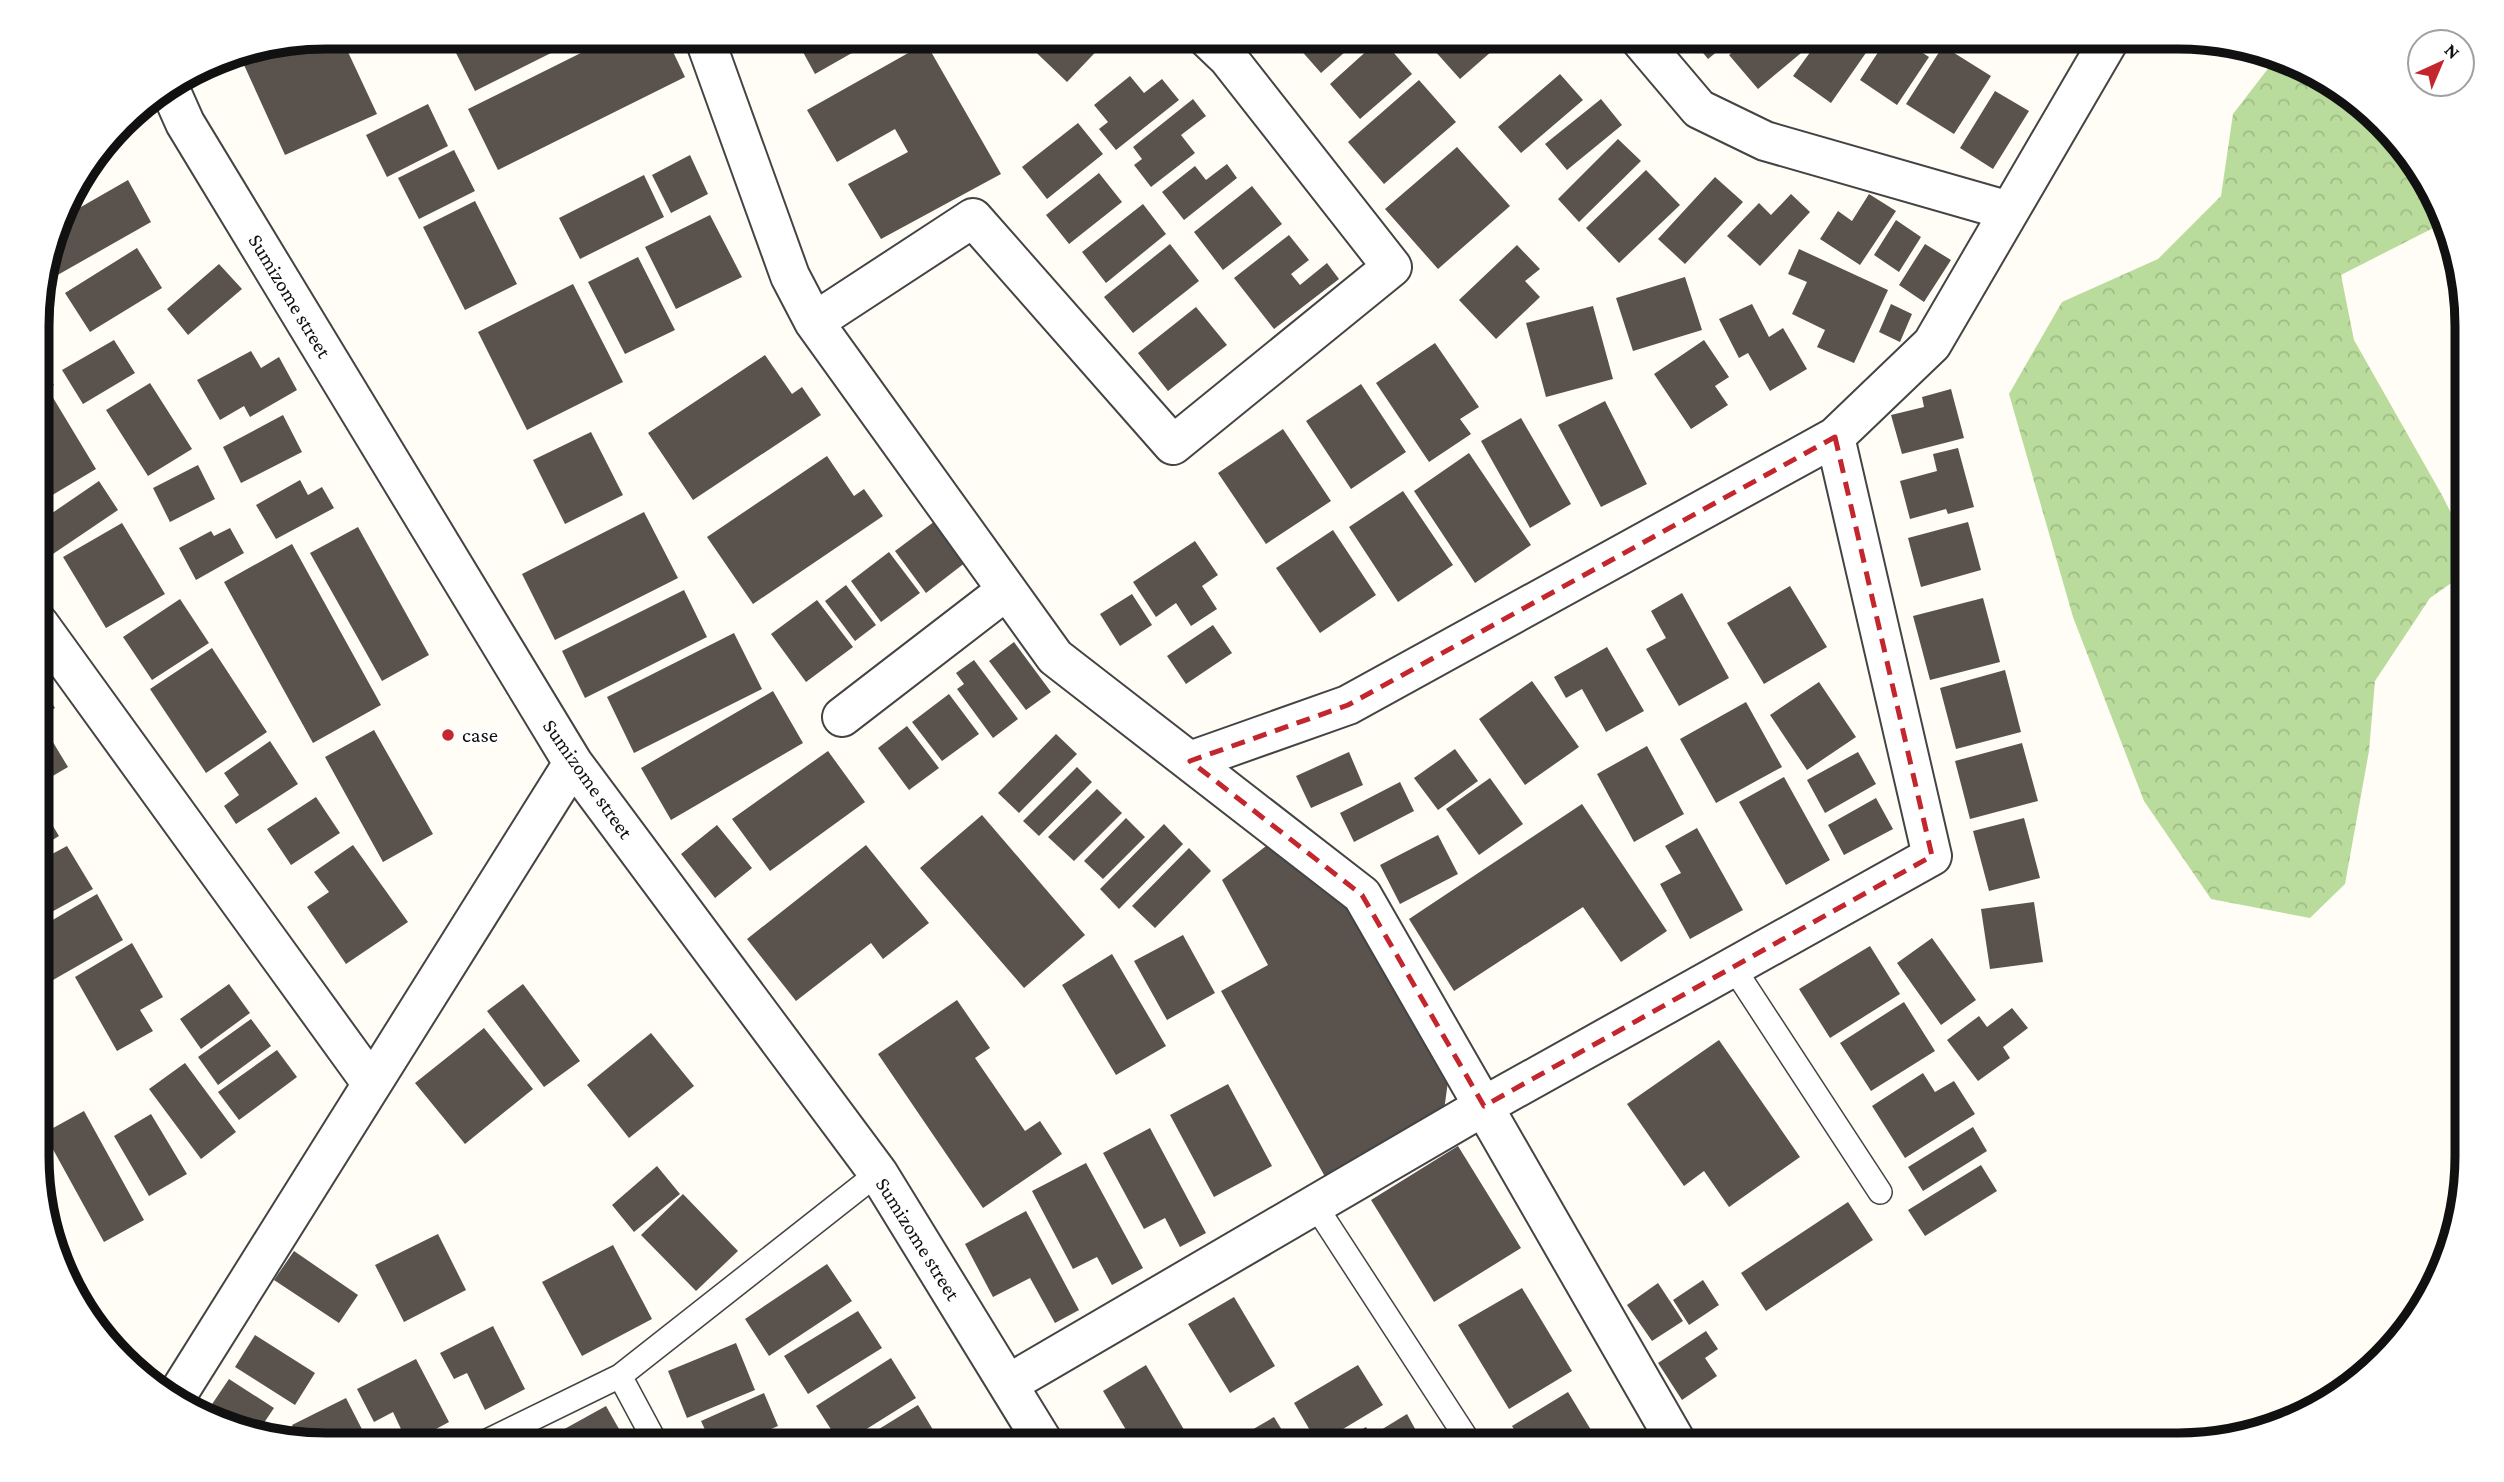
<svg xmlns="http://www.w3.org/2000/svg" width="2504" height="1482" font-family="'Crimson Pro',serif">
	<defs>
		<pattern id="forest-crowns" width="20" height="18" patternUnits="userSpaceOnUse" patternTransform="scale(1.75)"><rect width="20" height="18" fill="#b9dc9c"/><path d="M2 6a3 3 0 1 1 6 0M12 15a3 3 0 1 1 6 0" fill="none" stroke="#9ebc85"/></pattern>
	</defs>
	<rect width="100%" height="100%" fill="#fffdf5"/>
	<path fill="url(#forest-crowns)" d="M2277,57L2323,76L2382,121L2428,181L2441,224L2341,275L2354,340L2443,497L2467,545V572L2430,598L2375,681L2369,751L2345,884L2310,918L2211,899L2144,801L2073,617L2009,394L2062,302L2158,259L2221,196L2233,114Z"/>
	<path fill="#5a524d" d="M326,37H341L377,114L285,155L244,65L293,43Z
		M448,37H583L475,91Z
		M613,37H666L685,77L498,170L468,109Z
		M809,37H880L815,74L798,43Z
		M1020,37H1110L1067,82Z
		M1293,37H1362L1321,73L1291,39Z
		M1450,37H1508L1460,79L1434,50Z
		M1690,37H1735L1708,59Z
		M1751,37H1807L1801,41L1807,48L1758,89L1729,55Z
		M1821,37H1877L1831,103L1793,76Z
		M1888,37H1898L1929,57L1897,105L1860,80Z
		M1381,38L1412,74L1360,119L1330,84Z
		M926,43L1001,174L881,239L848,184L908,152L895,129L837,162L807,110Z
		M1943,46L1991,76L1954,134L1906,104Z
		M1560,74L1583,100L1521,153L1498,127Z
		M1130,76L1144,93L1162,79L1179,100L1116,150L1099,129L1108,122L1094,105Z
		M1419,80L1456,122L1384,184L1348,142Z
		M1995,91L2029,111L1993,169L1960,148Z
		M1193,99L1206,116L1181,135L1195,153L1151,187L1134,165L1142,159L1133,147Z
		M1601,99L1622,125L1567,170L1545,144Z
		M428,104L448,146L387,177L366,135Z
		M1078,123L1103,154L1047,199L1022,167Z
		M1618,139L1641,161L1579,222L1558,199Z
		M110,142L105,157L93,180L74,188Z
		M1457,147L1510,206L1438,269L1385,209Z
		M454,150L475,191L419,219L398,178Z
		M690,155L708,194L671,213L652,175Z
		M1227,164L1237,178L1184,220L1162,192L1195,166L1206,180Z
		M1646,170L1680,205L1619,263L1586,228Z
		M1099,173L1122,202L1069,244L1046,215Z
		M644,175L664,217L580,259L559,218Z
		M1715,177L1743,202L1685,264L1658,239Z
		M128,180L151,222L40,285L60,219Z
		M1252,186L1282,224L1223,270L1194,232Z
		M1791,194L1810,212L1760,266L1727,236L1759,203L1771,215Z
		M1869,194L1896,211L1860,265L1820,239L1838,211L1852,221Z
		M475,201L517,284L465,310L423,227Z
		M1143,204L1166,234L1106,283L1082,252Z
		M710,215L742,277L676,309L645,247Z
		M1896,220L1921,237L1899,272L1874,255Z
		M1289,235L1309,260L1291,274L1300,285L1327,263L1339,279L1274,329L1234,278Z
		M1170,244L1199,281L1133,333L1104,297Z
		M1925,244L1951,260L1924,302L1899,285Z
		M1517,245L1540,269L1525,281L1540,297L1496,339L1459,300Z
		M137,248L162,288L90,332L65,293Z
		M1799,249L1888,290L1854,363L1817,347L1825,330L1792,314L1807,282L1788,274Z
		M638,257L675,330L625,354L588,282Z
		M219,264L242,289L188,335L167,309Z
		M1685,277L1702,330L1633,351L1616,298Z
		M573,284L623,382L527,430L478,332Z
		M1752,304L1769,337L1783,328L1807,369L1770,391L1748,353L1739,358L1719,319Z
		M1891,304L1912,314L1900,342L1879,332Z
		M1593,306L1613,379L1546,397L1526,323Z
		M1196,307L1227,345L1168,391L1138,353Z
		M114,340L135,373L83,404L62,370Z
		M1704,340L1729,377L1715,386L1728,405L1691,429L1654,374Z
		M1435,343L1479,407L1460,419L1471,434L1429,462L1376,383Z
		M251,351L261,368L279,357L297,390L250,417L244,406L220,420L197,380Z
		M765,355L792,394L802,387L821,415L693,500L648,433Z
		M39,360L54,385L39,393Z
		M150,383L192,449L148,476L106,410Z
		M1361,384L1406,452L1351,489L1306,421Z
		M1951,389L1964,438L1902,454L1891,415L1924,407L1922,397Z
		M52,396L96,469L39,503V403Z
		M1605,401L1647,484L1601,507L1558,425Z
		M283,415L302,452L241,483L223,447Z
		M1521,418L1571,504L1530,528L1481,441Z
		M1283,429L1331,501L1266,544L1218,473Z
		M591,432L623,495L565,524L533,460Z
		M1958,448L1974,507L1948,514L1946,509L1910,519L1900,481L1937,471L1933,454Z
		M1469,453L1531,545L1475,583L1414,491Z
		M827,456L854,496L864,489L883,516L753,604L707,537Z
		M198,465L215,499L170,522L153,488Z
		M300,480L308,495L322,487L334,508L276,539L256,505Z
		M99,481L118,510L47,558L39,546V522Z
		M1403,491L1453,565L1398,602L1349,527Z
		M644,512L678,578L555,640L522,574Z
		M935,521L966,562L926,593L895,551Z
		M1968,522L1981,570L1921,587L1908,538Z
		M122,523L165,594L106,628L63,557Z
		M358,527L429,655L382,681L310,553Z
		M230,528L244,553L196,580L179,548L211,531L214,536Z
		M1333,530L1376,595L1320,633L1276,568Z
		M1195,541L1218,575L1202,586L1217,609L1191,626L1176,603L1156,617L1133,582Z
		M292,544L381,705L313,743L224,582Z
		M889,552L920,593L881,622L851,581Z
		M846,585L876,625L855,641L825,601Z
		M1790,586L1827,647L1764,684L1727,623Z
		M684,590L707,637L585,698L562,651Z
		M1682,593L1729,678L1679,706L1646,649L1666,638L1651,611Z
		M1132,594L1152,625L1120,646L1100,614Z
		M1983,598L2000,662L1930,680L1913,616Z
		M180,599L209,643L152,680L123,637Z
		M817,600L853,647L806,682L771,634Z
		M1213,625L1232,653L1186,684L1167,656Z
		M734,633L762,689L634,753L607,697Z
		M1014,642L1051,692L1026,710L989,661Z
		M1607,647L1644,711L1606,732L1582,689L1566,698L1554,677Z
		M212,648L267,732L206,773L150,689Z
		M974,660L1018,719L993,738L957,689L964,684L956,673Z
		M2005,670L2021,732L1956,749L1940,688Z
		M1532,681L1579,747L1525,785L1479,719Z
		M1819,682L1856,737L1807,770L1770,715Z
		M39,683L55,708L39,717Z
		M773,691L803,743L671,820L641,768Z
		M949,694L979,734L942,761L912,722Z
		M1746,702L1782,767L1716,803L1680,739Z
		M907,726L939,768L909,790L878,748Z
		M45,729L68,767L39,784V732Z
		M374,730L433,834L383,862L325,757Z
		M1056,734L1077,754L1019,813L998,793Z
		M270,741L298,784L236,824L224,806L239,795L224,773Z
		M2022,743L2038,801L1970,819L1955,761Z
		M1647,746L1684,814L1634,842L1597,774Z
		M1455,749L1478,781L1438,810L1414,778Z
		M828,751L865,802L770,871L732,819Z
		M1349,752L1363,785L1311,808L1296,776Z
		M1858,752L1876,784L1825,813L1807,780Z
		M1077,767L1092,782L1039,836L1023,821Z
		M1784,777L1830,860L1786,885L1739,802Z
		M1490,778L1523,824L1479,855L1446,809Z
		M1400,782L1414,811L1354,842L1340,813Z
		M1097,789L1122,813L1074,861L1048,837Z
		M316,797L340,833L291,865L267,829Z
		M1876,798L1893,829L1844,855L1828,825Z
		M39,803L59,836L39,848Z
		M1582,804L1667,931L1621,962L1583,907L1454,991L1409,919Z
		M982,815L1085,935L1024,988L920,868Z
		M1126,818L1145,837L1103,879L1084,861Z
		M2024,818L2040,878L1989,891L1973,831Z
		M1164,824L1183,844L1119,909L1100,889Z
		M717,825L752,868L715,898L681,854Z
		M1697,828L1743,910L1690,939L1660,884L1681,873L1665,846Z
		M1438,835L1458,874L1400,904L1380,865Z
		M1270,843L1359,914L1449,1074L1443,1118L1328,1182L1221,991L1268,965L1222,880Z
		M353,845L408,922L346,964L307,907L329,892L314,872Z
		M866,845L929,923L883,959L871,943L796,1001L747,939Z
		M67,846L93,889L39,919V861Z
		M1189,848L1211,871L1155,928L1132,906Z
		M97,894L123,940L39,988V928Z
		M2034,902L2043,962L1990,969L1981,909Z
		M1183,935L1215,993L1167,1020L1134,961Z
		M1932,938L1976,1000L1941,1025L1897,963Z
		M132,943L163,997L140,1010L153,1031L117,1051L75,977Z
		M1870,946L1900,994L1830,1038L1799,989Z
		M1112,954L1166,1046L1116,1075L1062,985Z
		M229,984L250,1013L201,1049L180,1019Z
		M523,984L580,1061L544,1087L487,1011Z
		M957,1000L990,1048L975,1058L1025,1131L1040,1121L1062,1154L983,1208L878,1054Z
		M1904,1002L1935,1051L1871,1091L1840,1043Z
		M2012,1008L2028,1028L2003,1047L2010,1058L1978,1081L1947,1040L1979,1016L1987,1027Z
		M251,1019L271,1046L218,1085L198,1057Z
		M484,1028L533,1089L465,1144L415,1083Z
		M651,1033L694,1086L629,1138L587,1085Z
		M1719,1040L1800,1157L1729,1207L1704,1171L1684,1186L1627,1104Z
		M277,1050L297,1077L239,1120L218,1092Z
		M185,1063L236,1132L201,1159L149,1089Z
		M1923,1073L1935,1092L1954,1081L1975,1114L1905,1158L1872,1106Z
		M1228,1084L1272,1166L1214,1197L1170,1115Z
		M84,1111L144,1220L104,1242L44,1133Z
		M151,1114L187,1174L149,1196L114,1136Z
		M1973,1127L1987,1151L1923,1191L1908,1167Z
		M1150,1128L1206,1233L1180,1247L1165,1218L1144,1229L1103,1153Z
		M1458,1146L1521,1248L1434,1302L1371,1200Z
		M1086,1163L1143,1268L1112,1285L1097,1257L1073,1269L1032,1191Z
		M1981,1165L1997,1191L1925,1236L1908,1210Z
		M657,1166L680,1194L634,1232L612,1205Z
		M39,1177L68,1251L62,1254L39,1194Z
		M683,1194L738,1251L696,1291L641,1235Z
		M1848,1202L1873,1240L1766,1311L1741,1273Z
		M1026,1211L1079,1310L1055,1323L1030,1278L993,1297L965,1244Z
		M438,1234L466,1290L404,1322L375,1265Z
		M613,1245L652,1319L582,1356L542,1282Z
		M294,1251L358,1295L339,1323L274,1280Z
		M827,1264L852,1301L769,1356L745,1319Z
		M1703,1280L1719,1305L1689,1325L1673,1300Z
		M1658,1283L1683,1321L1652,1341L1627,1305Z
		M1522,1288L1572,1371L1509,1409L1458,1325Z
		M1234,1297L1275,1366L1230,1393L1188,1324Z
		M858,1311L882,1348L808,1394L784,1356Z
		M493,1326L525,1389L485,1410L467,1373L454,1379L440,1353Z
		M1706,1331L1718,1349L1705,1358L1717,1376L1682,1400L1658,1363Z
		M255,1335L315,1373L295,1405L235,1367Z
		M736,1343L755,1390L687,1418L668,1371Z
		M891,1358L916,1398L841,1445L816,1406Z
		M416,1359L449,1422L408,1444L393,1412L374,1422L357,1389Z
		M1146,1365L1193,1445H1135L1103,1391Z
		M1358,1365L1383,1405L1318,1444L1294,1403Z
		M229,1379L274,1408L255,1436L204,1416Z
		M1568,1392L1594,1435L1578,1445H1523L1512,1426Z
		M764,1393L778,1426L733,1445H712L701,1421Z
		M346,1398L370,1445H325L300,1442L292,1425Z
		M918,1405L941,1443L853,1445Z
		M606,1406L628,1445H567L559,1432Z
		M1407,1414L1420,1438L1408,1445H1335L1366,1427L1371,1436Z
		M1274,1417L1291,1445H1226Z
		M784,1435L789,1445H760Z"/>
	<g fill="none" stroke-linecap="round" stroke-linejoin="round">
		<defs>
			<path id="service" d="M1733,967L1880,1192
				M1315,1205L1471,1445
				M620,1376L657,1445
				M479,1445L620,1376L878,1173"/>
			<path id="minor" d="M704,37L790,276L814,322L1055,657L1362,895L1678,1445
				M1638,37L1699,109L1765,141L2009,211
				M169,87L185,123L573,763L878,1173L1045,1445
				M814,322L973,218L1173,445L1392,267L1228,58L1206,37
				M39,624L372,1084
				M842,717L1007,590
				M1190,761L1348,705L1835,437L1932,344L2111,37
				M1008,1384L1484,1106L1932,856L1835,437
				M174,1400L573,763"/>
		</defs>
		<use href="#service" stroke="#444" stroke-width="26"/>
		<use href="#minor" stroke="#444" stroke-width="42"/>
		<use href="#service" stroke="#fff" stroke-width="23"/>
		<use href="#minor" stroke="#fff" stroke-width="38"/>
	</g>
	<path fill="none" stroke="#c4262e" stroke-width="5" stroke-dasharray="14 9" stroke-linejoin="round" d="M1835,437L1932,856L1484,1106L1362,895L1190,761L1348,705Z"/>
	<circle fill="#c4262e" stroke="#fff" stroke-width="2.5" cx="448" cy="735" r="7"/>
	<g text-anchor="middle" stroke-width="7" stroke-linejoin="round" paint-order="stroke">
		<g font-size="21" fill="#111" stroke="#fff">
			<text transform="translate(290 296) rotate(59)" y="7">Sumizome street</text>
			<text transform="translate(588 779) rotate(55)" y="7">Sumizome street</text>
			<text transform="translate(918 1239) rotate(58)" y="7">Sumizome street</text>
		</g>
		<g font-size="21" fill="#111" stroke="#fff" text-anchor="start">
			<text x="462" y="742">case</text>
		</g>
	</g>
	<path d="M0 0H2504V1482H0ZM326 49H2178A277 277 0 0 1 2455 326V1156A277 277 0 0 1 2178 1433H326A277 277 0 0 1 49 1156V326A277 277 0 0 1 326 49Z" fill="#fff" fill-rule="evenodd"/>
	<path fill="none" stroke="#111" stroke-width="9" d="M326 49H2178A277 277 0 0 1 2455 326V1156A277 277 0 0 1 2178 1433H326A277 277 0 0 1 49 1156V326A277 277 0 0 1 326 49Z"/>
	<g transform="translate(2441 63) rotate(44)"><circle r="33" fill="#ffffff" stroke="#a0a0a0" stroke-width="2"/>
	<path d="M0-5L12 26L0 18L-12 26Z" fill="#c4262e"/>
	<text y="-10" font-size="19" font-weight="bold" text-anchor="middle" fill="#111111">N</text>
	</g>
</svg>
